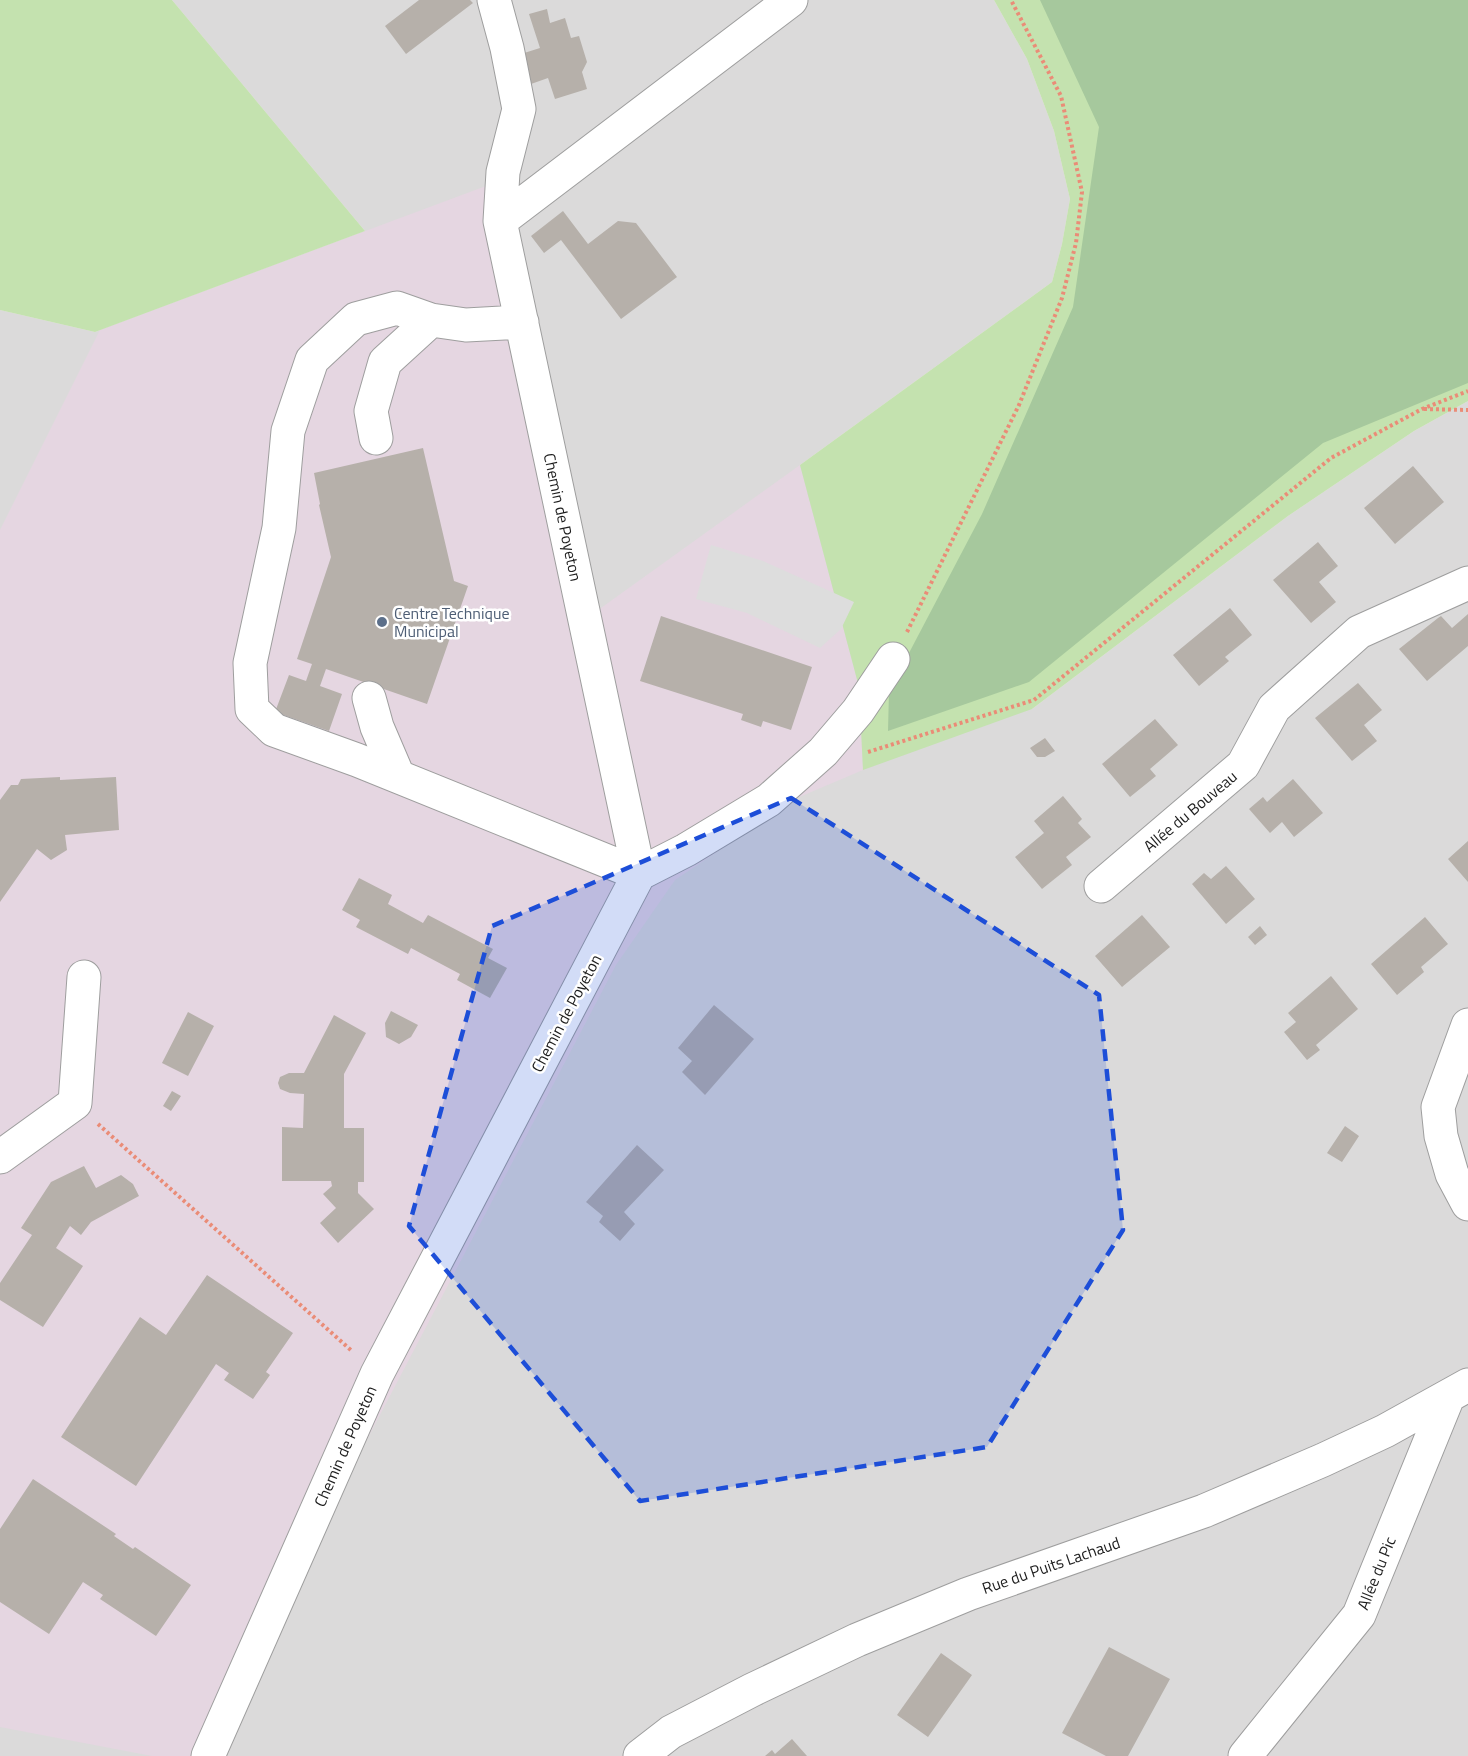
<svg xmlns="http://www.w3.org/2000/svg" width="1468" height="1756" font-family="'Titillium Web',sans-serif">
	<rect width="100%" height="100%" fill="#edeae4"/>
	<path fill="#dbdada" d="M172,0H994L1027,59L1054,131L1070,199L1062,244L1052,282L800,465L1032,709L1288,516L1414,431L1468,401V1756H0V310L95,332L365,231Z"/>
	<path fill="#e5d6e1" d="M494,183L594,613L800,465L859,687L863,770L797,798L675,880L616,965L201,1756H152L0,1727V530L100,330Z"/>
	<path fill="#c4e2af" d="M0,0H172L365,231L95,332L0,310Z
		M994,0H1468V401L1414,431L1288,516L1032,709L863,770L859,687L800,465L1052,282L1062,244L1070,199L1054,131L1027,59Z"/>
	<path fill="#a6c89d" d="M1040,0H1468V383L1323,443L1029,682L888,731L889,691L982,514L1073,307L1099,127Z"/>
	<path fill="#ddd" d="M711,545L763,561L854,602L841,629L820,648L747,613L696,599Z"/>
	<path fill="#b6b0aa" d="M419,0H470L473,3L406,54L385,26Z
		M547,9L550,23L565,18L571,38L579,36L587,62L582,72L587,89L555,99L548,78L531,84L521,54L540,48L529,14Z
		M563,211L588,244L618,221L636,223L677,277L621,319L561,240L544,253L531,236Z
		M423,448L454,581L468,586L427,704L326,669L320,686L342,694L329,731L275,712L289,675L306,681L312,664L297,659L331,557L319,505L320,504L314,473Z
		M1413,466L1444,502L1395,544L1364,508Z
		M1318,542L1338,566L1319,582L1336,602L1311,623L1273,580Z
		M1230,608L1252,635L1225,657L1229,661L1199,686L1173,655Z
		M1468,614V646L1427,681L1399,649L1438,618L1441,616L1452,628Z
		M661,616L812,667L791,730L763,721L761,727L741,720L743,714L640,681Z
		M1358,683L1382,710L1364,725L1377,741L1352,761L1315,718Z
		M1155,719L1178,745L1150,769L1156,776L1130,797L1102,764Z
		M1045,738L1055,751L1045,757H1037L1030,748Z
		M60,777V780L116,777L119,830L65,835L67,850L51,860L37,849L0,902V800L11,785H18L21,779Z
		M1293,779L1323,813L1294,837L1282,822L1270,833L1249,809L1263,797L1267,802Z
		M1063,796L1082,819L1078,823L1091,837L1066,857L1072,865L1042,889L1015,857L1044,833L1034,821Z
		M1468,841V882L1448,859Z
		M1226,866L1255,899L1226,924L1192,884L1204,873L1211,879Z
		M359,878L392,895L388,904L423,923L428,915L493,949L488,958L507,968L490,998L457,980L460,974L411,948L408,954L356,927L360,920L342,910Z
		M1142,915L1170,947L1122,987L1095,956Z
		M1425,917L1448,944L1421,967L1424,972L1397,995L1371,964Z
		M1260,926L1267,935L1255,945L1248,937Z
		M1331,976L1358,1009L1316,1045L1320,1050L1307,1060L1284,1032L1296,1022L1288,1013Z
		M714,1005L754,1039L705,1095L682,1072L692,1061L678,1048Z
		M391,1011L418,1025L411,1037L399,1044L386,1037L385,1023Z
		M188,1012L214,1026L188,1076L162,1063Z
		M334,1015L366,1033L344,1074V1128H364V1182H358V1193L374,1209L338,1243L320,1223L336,1208L323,1194L332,1186L331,1181H282V1127L303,1128L304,1094L290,1093L280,1089L278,1083L280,1077L289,1073H304Z
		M172,1091L181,1096L171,1111L163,1106Z
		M1345,1126L1359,1136L1342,1162L1327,1153Z
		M637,1145L664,1170L624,1212L635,1224L620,1241L599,1222L603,1216L586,1202Z
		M84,1166L96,1188L121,1175L133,1184L139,1196L91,1222L81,1235L70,1226L56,1248L83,1266L43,1327L0,1300V1283L32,1235L21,1228L51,1182Z
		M207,1275L293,1333L266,1372L270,1375L253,1399L224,1380L229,1373L216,1364L136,1486L61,1437L140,1317L166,1335Z
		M33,1479L116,1534L114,1536L133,1549L135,1547L191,1585L156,1636L100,1599L103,1595L83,1582L49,1634L0,1602V1529Z
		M1109,1647L1170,1679L1128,1756H1106L1062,1733Z
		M941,1653L972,1675L928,1737L897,1715Z
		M792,1739L807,1756H765L772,1750L775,1754Z"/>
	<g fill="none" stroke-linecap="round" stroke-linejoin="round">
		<defs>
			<path id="minor" d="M500,221L791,0
				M522,322L466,325L431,320L397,308L356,319L312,360L288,431L279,528L250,663L252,709L274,730L357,760L639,874L686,850L769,800L823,752L858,711L893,659
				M376,438L371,411L385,362L431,320
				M369,698L377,727L398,776
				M1101,886L1243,765L1274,708L1359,632L1468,583
				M1468,1025L1438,1107L1441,1136L1452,1174L1468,1204
				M0,1157L75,1103L84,977
				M208,1756L377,1374L639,874L500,221L503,172L519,109L507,48L494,0
				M640,1756L671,1732L752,1690L857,1640L968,1594L1204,1511L1323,1460L1385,1431L1468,1385
				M1245,1756L1359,1615L1448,1397"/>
		</defs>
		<use href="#minor" stroke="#9e9e9e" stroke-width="35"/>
		<path stroke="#ea8c77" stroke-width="4" stroke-dasharray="3 3" stroke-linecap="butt" d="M1424,409L1468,410
			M907,632L1019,405L1062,298L1076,243L1082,192L1061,96L1011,0
			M868,752L1034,700L1331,458L1422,409L1468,391
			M98,1124L352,1351"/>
		<use href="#minor" stroke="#fff" stroke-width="33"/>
	</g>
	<path fill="#1d4ed8" fill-opacity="0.2" stroke="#1d4ed8" stroke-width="4.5" stroke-dasharray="12 8" stroke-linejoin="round" d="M791,798L1099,995L1123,1230L987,1447L640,1501L409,1226L492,926Z"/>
	<circle fill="#5c6f8a" stroke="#fff" stroke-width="2" cx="382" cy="622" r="6"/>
	<g text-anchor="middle" stroke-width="5" stroke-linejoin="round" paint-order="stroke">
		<g font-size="16" fill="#1d1d1d" stroke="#fff">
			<text transform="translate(563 517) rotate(78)" y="6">Chemin de Poyeton</text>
			<text transform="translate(1190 811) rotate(-40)" y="6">Allée du Bouveau</text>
			<text transform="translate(566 1013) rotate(-62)" y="6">Chemin de Poyeton</text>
			<text transform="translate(345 1446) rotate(-66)" y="6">Chemin de Poyeton</text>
			<text transform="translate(1051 1565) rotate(-19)" y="6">Rue du Puits Lachaud</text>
			<text transform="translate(1376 1573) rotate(-68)" y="6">Allée du Pic</text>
		</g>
		<g font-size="16" fill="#4e5e75" stroke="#fff" text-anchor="start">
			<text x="394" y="619">Centre Technique<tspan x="394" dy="18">Municipal</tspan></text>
		</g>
	</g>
</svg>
